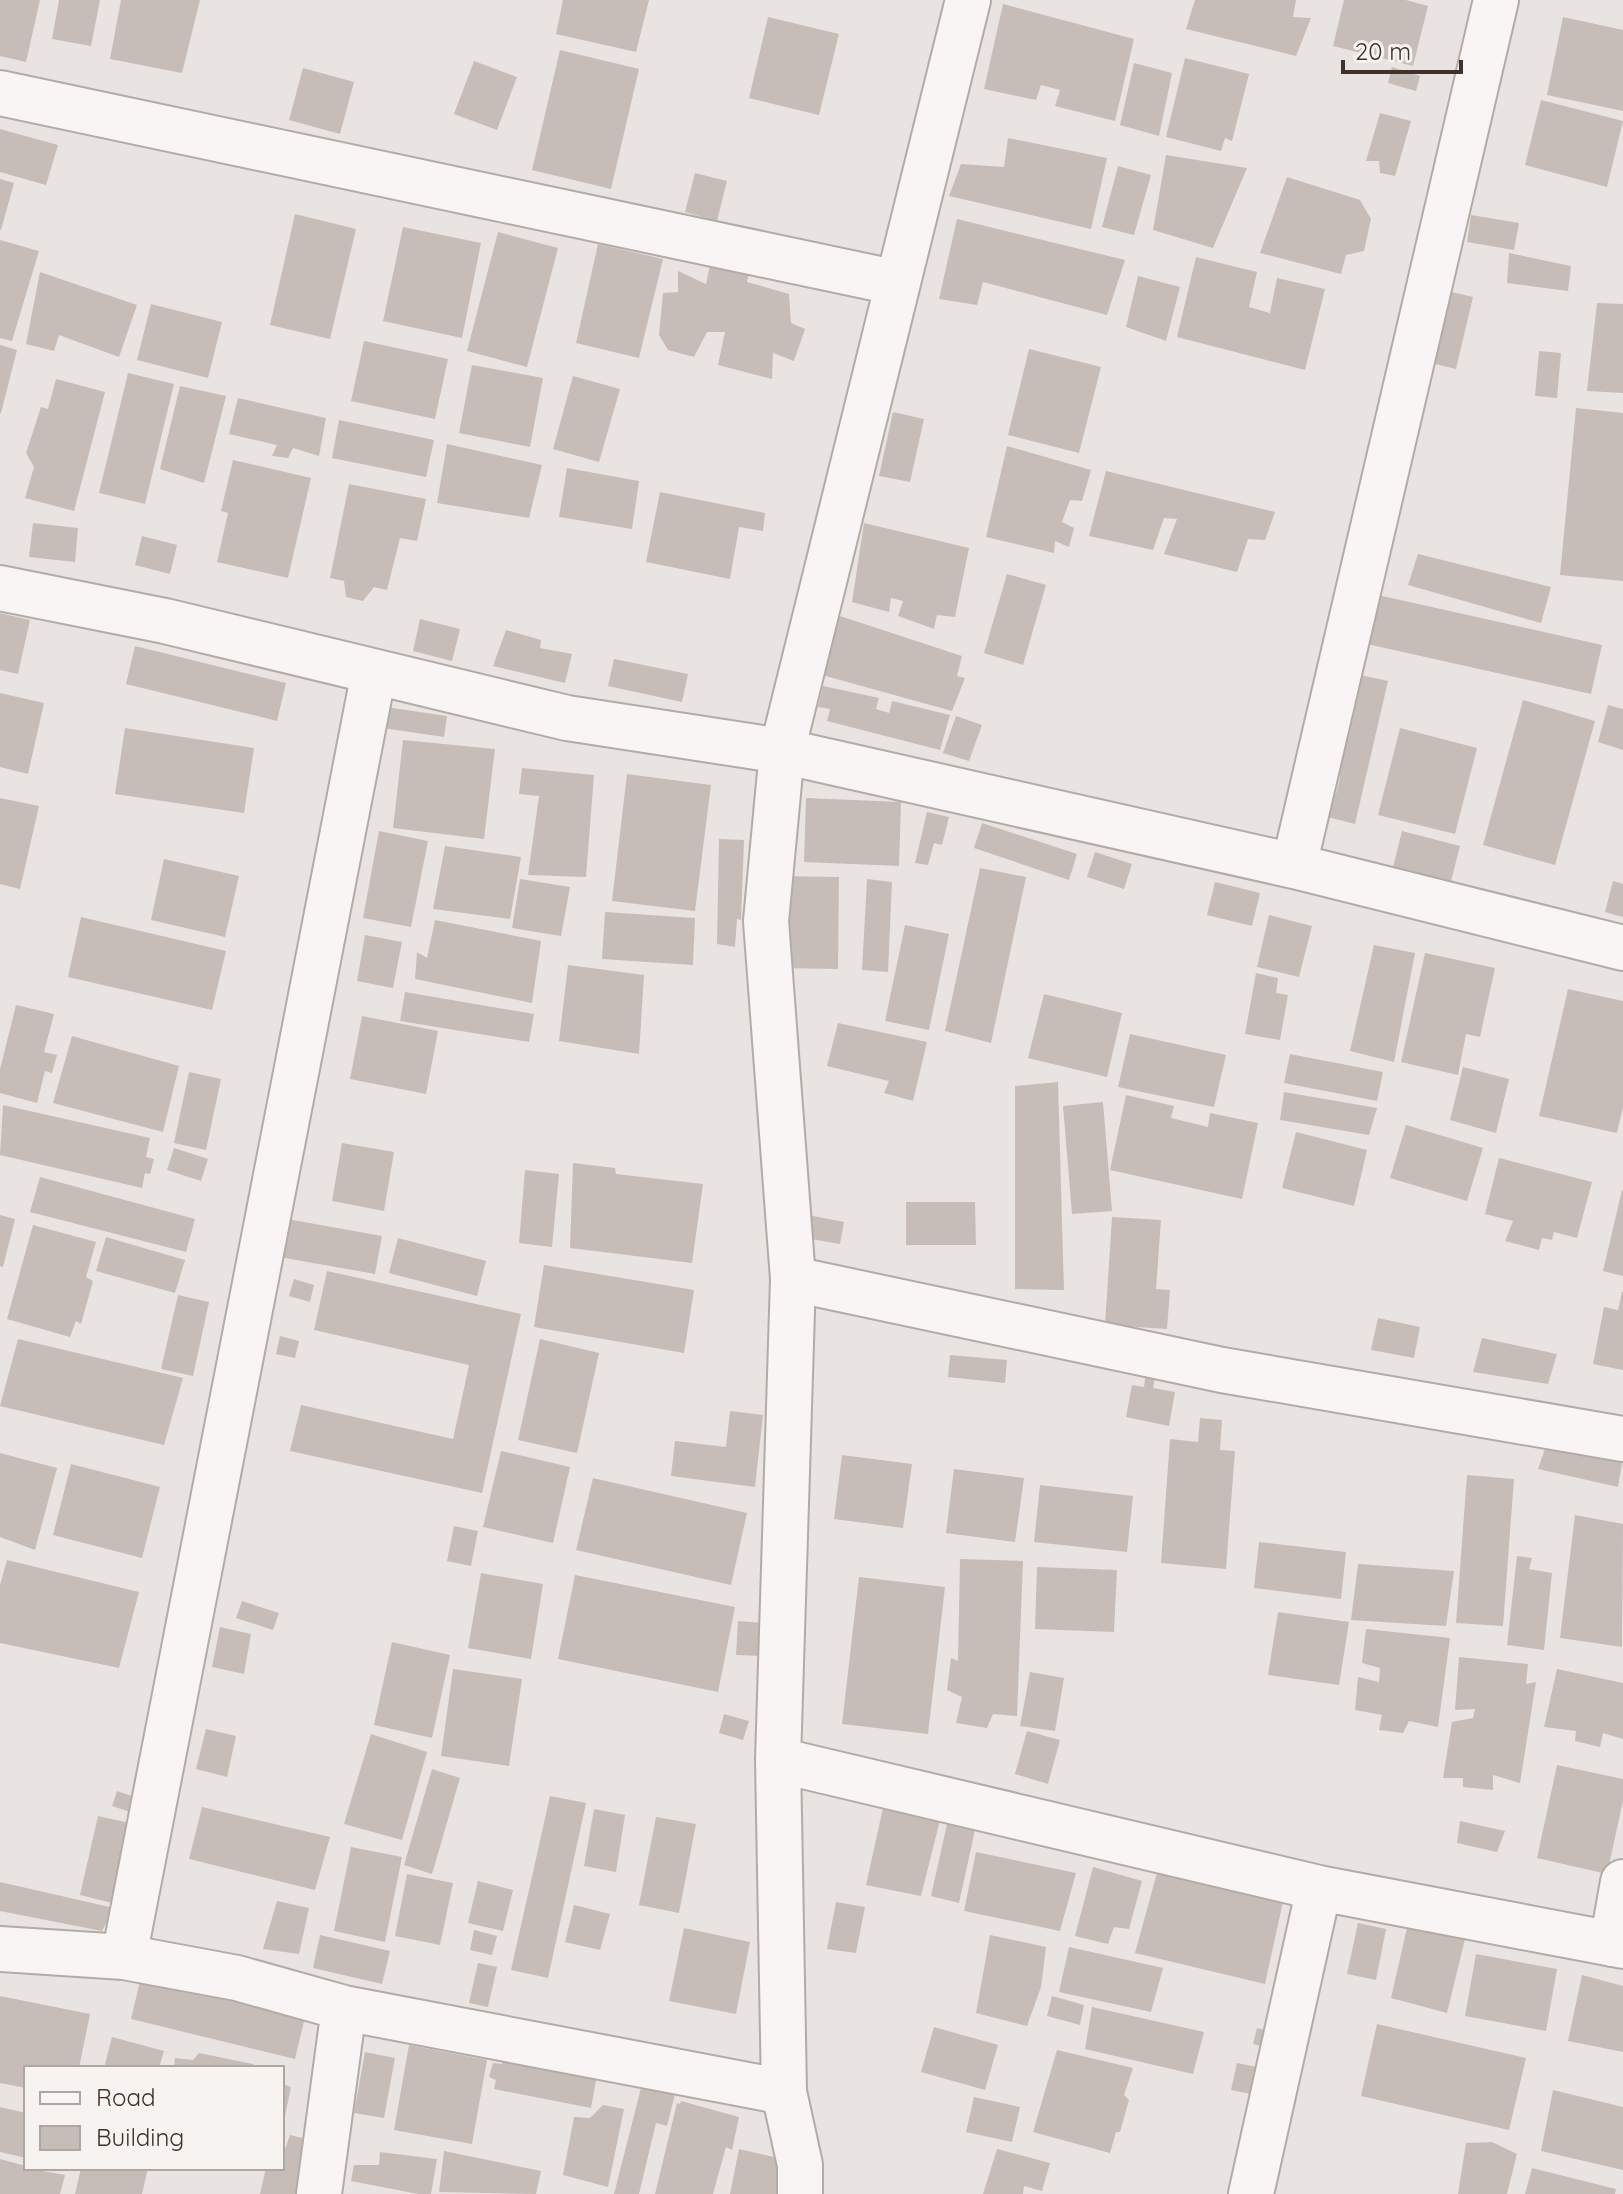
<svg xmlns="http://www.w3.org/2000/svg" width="1623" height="2194" font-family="Quicksand,sans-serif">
	<rect width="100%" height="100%" fill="#e9e4e1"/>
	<path fill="#c6bdb9" d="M0,0H40L26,62L0,56Z
		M59,0H100L91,46L52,39Z
		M121,0H200L182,73L110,59Z
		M563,0H649L636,52L556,34Z
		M1195,0H1296L1293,17L1311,18L1296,56L1186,29Z
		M1344,0H1406L1428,6L1413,66L1333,46Z
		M1003,4L1134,39L1115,121L1055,106L1060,90L1041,85L1036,100L984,89Z
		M768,17L839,34L819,115L749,98Z
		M1563,17L1623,30V111L1547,95Z
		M560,50L639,69L611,189L532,170Z
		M1185,58L1249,74L1232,141L1225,138L1221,151L1166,137Z
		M474,61L517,77L497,130L454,114Z
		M1134,63L1172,73L1159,136L1120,125Z
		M1392,67L1420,76L1416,91L1388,83Z
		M303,68L354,82L340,134L289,120Z
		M1541,100L1623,121L1607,187L1525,165Z
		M1380,113L1411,121L1395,176L1380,173L1379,161H1366Z
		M0,129L58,145L46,185L0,172Z
		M1008,138L1107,158L1091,229L949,196L961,164L1004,167Z
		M1166,155L1247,168L1213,248L1153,230Z
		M1118,166L1151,175L1134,235L1102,227Z
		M695,173L727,181L717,221L685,212Z
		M1287,177L1360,200L1371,219L1364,251L1346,255L1341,274L1260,253Z
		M0,179L14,183L1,230L0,229Z
		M295,214L356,229L330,339L270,325Z
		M1471,215L1519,223L1514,250L1467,242Z
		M957,219L1125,260L1107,315L983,282L977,305L939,299Z
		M403,227L481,243L462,338L383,321Z
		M498,232L558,248L527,367L467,351Z
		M0,240L39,251L12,341L0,338Z
		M598,244L663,259L639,358L576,343Z
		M1509,253L1571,266L1568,291L1507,283Z
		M1196,257L1257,272L1249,307L1270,313L1277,278L1325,289L1305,370L1177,337Z
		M711,261L750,269L747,282L789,294L791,323L805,329L794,361L773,353L772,379L718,365L725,332H707L694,357L668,350L659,335L663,293L678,292V271L706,284Z
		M40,272L137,305L119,357L59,335L54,351L26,344Z
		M1138,276L1180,287L1166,341L1126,327Z
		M1448,291L1473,297L1456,369L1431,363Z
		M1597,303L1623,304V393L1587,391Z
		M151,304L222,322L208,378L137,360Z
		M364,341L448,359L435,419L351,401Z
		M0,345L17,350L1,413H0Z
		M1029,349L1101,367L1079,453L1008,435Z
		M1539,351L1561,353L1557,398L1535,396Z
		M472,365L543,378L530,447L459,433Z
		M128,373L174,384L145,504L99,493Z
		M573,376L620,389L599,462L553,449Z
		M56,379L105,392L74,511L25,498L34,467L26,453L41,407L48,409Z
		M180,386L226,396L204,483L160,469Z
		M238,398L326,418L319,456L293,448L288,458L272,456L277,445L229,434Z
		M1576,408L1623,413V581L1560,575Z
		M893,412L924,419L910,482L879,476Z
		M339,420L434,440L426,477L332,458Z
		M447,444L542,465L529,518L437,503Z
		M1007,446L1091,470L1082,501L1070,500L1062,522L1074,528L1069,547L1055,541L1054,553L986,537Z
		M233,460L311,478L288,578L217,562L228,513L221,511Z
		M567,468L639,481L632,529L559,517Z
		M1106,471L1275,512L1265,540L1248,539L1237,572L1164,554L1177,519L1164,518L1153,550L1089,536Z
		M349,484L426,499L417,541L400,538L387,590L374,587L363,601L346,597L344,581L330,578Z
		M660,492L765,513L763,531L739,527L730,579L646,562Z
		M33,523L78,528L75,562L29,557Z
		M864,523L969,548L955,617L937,615L934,629L898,616L903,601L891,598L889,612L852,602Z
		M142,536L177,545L170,574L135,565Z
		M1418,554L1551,587L1541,623L1408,585Z
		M1007,574L1046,585L1023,665L984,653Z
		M1369,593L1602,645L1591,694L1358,642Z
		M0,613L30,620L18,674L0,670Z
		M837,615L962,656L957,676L965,678L952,711L822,675Z
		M420,619L460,629L452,661L413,651Z
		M506,630L541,640L540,648L572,654L565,683L493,666Z
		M135,646L286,683L277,721L126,684Z
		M614,659L688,674L682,702L608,686Z
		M1343,671L1388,681L1355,824L1312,813L1318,790L1336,794L1340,777L1320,772Z
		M823,686L879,698L876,709L889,713L892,701L950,715L940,750L827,721L830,709L818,707Z
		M0,693L44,703L28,774L0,767Z
		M1523,700L1595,721L1555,865L1483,845Z
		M372,705L447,716L444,737L369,726Z
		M1608,705L1623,709V750L1598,742Z
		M956,716L982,725L969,761L943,753Z
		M125,728L254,748L244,813L115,794Z
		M1400,728L1477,748L1455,834L1378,815Z
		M403,740L495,749L484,839L393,828Z
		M522,768L594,775L586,877L528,875L539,796L519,794Z
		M627,774L711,785L695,911L612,901Z
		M0,798L39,806L20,889L0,884Z
		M806,798L901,802L899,866L804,862Z
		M927,812L949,817L942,845L934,843L928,865L915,863Z
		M982,823L1077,854L1069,880L974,848Z
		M379,831L428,841L411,927L363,918Z
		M1402,831L1460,846L1451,881L1393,867Z
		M719,839L744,840L741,920L737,919L735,947L717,944Z
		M445,846L521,857L510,919L433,909Z
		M1095,852L1132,864L1124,889L1087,877Z
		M164,859L239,876L225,937L151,920Z
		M980,868L1026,877L991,1043L945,1031Z
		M779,876L839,877L838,969L777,968Z
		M520,879L570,887L561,936L512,928Z
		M867,879L892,882L888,972L862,970Z
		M1613,881L1623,884V917L1605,912Z
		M1215,882L1260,893L1252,926L1207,915Z
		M605,912L695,918L693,965L602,959Z
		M1269,915L1312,926L1299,977L1257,967Z
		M81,917L226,951L212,1010L68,977Z
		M435,920L541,941L532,1003L415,979L417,952L427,958Z
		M905,925L949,934L929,1030L885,1021Z
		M365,935L402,942L393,988L357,981Z
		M1374,945L1415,953L1394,1062L1350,1051Z
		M1425,953L1495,968L1480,1037L1466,1034L1458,1075L1401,1062Z
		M568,965L644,975L639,1054L559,1041Z
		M1256,973L1278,978L1276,993L1288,995L1280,1040L1245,1034Z
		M1568,989L1623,1001V1107L1617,1133L1539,1116Z
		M405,992L534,1014L529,1042L400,1021Z
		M1044,994L1122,1013L1107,1077L1028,1058Z
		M16,1005L54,1014L44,1052L57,1055L52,1073L45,1071L37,1103L0,1093V1069Z
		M362,1016L438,1031L426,1094L350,1079Z
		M838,1023L927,1042L913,1101L884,1093L889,1081L827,1066Z
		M1130,1034L1226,1055L1214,1107L1118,1087Z
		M72,1036L179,1066L163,1132L53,1103Z
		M1290,1054L1383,1072L1377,1101L1284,1083Z
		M1463,1067L1509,1079L1496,1133L1450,1120Z
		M189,1072L221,1079L206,1150L174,1143Z
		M1058,1082L1064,1290L1015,1289V1086Z
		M1284,1092L1377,1108L1369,1135L1280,1120Z
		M1126,1095L1174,1106L1171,1118L1208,1127L1210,1113L1258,1123L1242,1199L1110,1170Z
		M1103,1102L1112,1211L1072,1214L1063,1106Z
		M3,1105L150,1138L146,1157L154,1159L150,1174L145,1173L142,1188L0,1155Z
		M1406,1125L1483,1148L1467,1201L1390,1178Z
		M1296,1132L1367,1150L1354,1206L1282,1188Z
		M342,1143L394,1152L384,1211L332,1201Z
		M174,1148L208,1159L201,1181L167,1170Z
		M1499,1158L1592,1182L1577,1238L1554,1232L1552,1240L1542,1238L1539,1250L1505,1241L1513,1221L1485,1214Z
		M573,1163L615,1168L616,1174L703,1184L692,1263L570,1248Z
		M525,1170L559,1174L552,1247L519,1243Z
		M40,1177L195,1219L186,1252L30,1212Z
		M1622,1190H1623V1276L1603,1271Z
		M906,1202H975L976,1245H906Z
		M798,1213L844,1222L840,1244L794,1236Z
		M0,1215L15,1219L3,1267L0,1266Z
		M276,1217L382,1236L375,1274L268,1255Z
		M1112,1217L1161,1220L1156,1289L1170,1290L1167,1329L1105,1325Z
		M33,1225L96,1242L86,1277L93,1281L81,1324L76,1321L70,1337L7,1319Z
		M106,1237L185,1260L175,1293L96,1271Z
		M398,1238L486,1261L477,1296L389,1273Z
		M544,1265L694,1290L684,1353L534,1327Z
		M327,1271L521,1314L482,1493L290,1451L301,1405L453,1439L469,1365L314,1330Z
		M294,1279L314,1285L310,1302L289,1296Z
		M1622,1292H1623V1370L1593,1364L1604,1307L1618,1310Z
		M178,1295L209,1302L193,1376L161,1369Z
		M1378,1318L1420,1327L1414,1358L1371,1350Z
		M280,1336L299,1341L295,1358L276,1354Z
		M1482,1338L1557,1354L1548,1384L1473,1372Z
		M18,1339L183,1378L164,1445L0,1406Z
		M540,1339L599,1353L577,1453L518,1440Z
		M950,1355L1007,1360L1005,1383L948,1377Z
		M1146,1371L1156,1373L1153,1388L1175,1392L1169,1426L1126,1417L1132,1385L1144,1387Z
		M730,1411L763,1415L755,1487L671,1476L675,1441L726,1447Z
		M1200,1418L1222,1420L1220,1450L1235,1451L1226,1569L1161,1563L1170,1439L1198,1442Z
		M1547,1443L1623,1458L1618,1487L1538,1469Z
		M501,1451L570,1467L553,1543L483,1527Z
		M0,1453L57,1468L35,1550L0,1537Z
		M842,1455L912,1464L903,1528L834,1519Z
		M71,1464L160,1487L142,1558L53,1535Z
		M954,1469L1024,1478L1015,1542L946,1533Z
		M1467,1475L1514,1479L1503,1626L1456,1623Z
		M593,1478L747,1513L731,1585L576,1550Z
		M1040,1485L1133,1496L1127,1552L1034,1542Z
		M1575,1515L1623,1524L1622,1647L1560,1638Z
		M454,1526L478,1531L471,1566L447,1561Z
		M1259,1542L1346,1552L1341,1599L1254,1588Z
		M1517,1556L1532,1558L1529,1569L1552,1573L1544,1650L1507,1645Z
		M960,1559L1023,1561L1017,1716L993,1714L987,1728L956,1723L962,1697L947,1690L951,1658L958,1661Z
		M7,1560L139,1592L119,1668L0,1643V1585Z
		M1358,1564L1454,1571L1446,1626L1351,1620Z
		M1037,1567L1117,1570L1114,1632L1035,1629Z
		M481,1573L543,1584L531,1659L468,1648Z
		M575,1575L735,1607L718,1692L558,1659Z
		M859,1577L945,1587L928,1734L842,1724Z
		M242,1601L279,1613L273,1630L236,1618Z
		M1278,1612L1349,1622L1339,1685L1268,1675Z
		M738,1621L764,1623L762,1656L736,1655Z
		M220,1627L251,1634L244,1674L212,1667Z
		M1366,1629L1450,1638L1438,1727L1409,1721L1403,1733L1379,1730L1382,1715L1355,1710L1358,1677L1379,1682L1380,1668L1362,1663Z
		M392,1642L450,1655L432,1738L374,1725Z
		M1459,1657L1528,1664L1526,1684L1536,1682L1520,1783L1493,1775V1790L1463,1787V1778H1443L1452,1722L1473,1718L1475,1709L1455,1710Z
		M453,1669L522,1679L509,1766L441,1756Z
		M1557,1669L1623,1683V1739L1603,1733L1600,1747L1575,1741L1576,1731L1544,1727Z
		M1030,1672L1064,1678L1055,1731L1020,1726Z
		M724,1714L749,1721L743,1740L719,1733Z
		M206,1729L236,1736L227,1777L196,1769Z
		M1027,1731L1060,1740L1048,1784L1015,1774Z
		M371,1734L427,1752L402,1840L344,1824Z
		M1557,1765L1623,1779V1801L1607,1874L1537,1858Z
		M432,1769L460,1778L432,1874L404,1865Z
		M117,1791L141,1799L136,1814L112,1806Z
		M550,1796L586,1803L548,1978L511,1970Z
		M202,1807L330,1837L315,1890L189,1859Z
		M883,1808L940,1820L921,1896L866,1885Z
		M594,1809L625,1815L616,1872L584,1866Z
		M949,1815L977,1821L959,1903L931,1896Z
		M98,1816L130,1823L112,1903L80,1895Z
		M656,1817L696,1824L679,1913L639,1905Z
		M1460,1821L1505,1831L1497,1852L1457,1843Z
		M351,1847L402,1857L385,1942L334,1931Z
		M976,1852L1076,1873L1060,1931L964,1911Z
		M1093,1867L1142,1881L1129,1929L1114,1927L1108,1944L1075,1936Z
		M1158,1869L1284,1897L1265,1984L1135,1953Z
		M407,1874L453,1883L440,1945L395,1936Z
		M478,1881L513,1890L503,1931L468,1923Z
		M0,1882L114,1908L102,1931L0,1911Z
		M277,1901L309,1908L299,1954L263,1949Z
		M836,1902L865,1907L856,1953L827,1949Z
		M574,1905L610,1914L600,1950L565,1942Z
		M1409,1919L1466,1935L1447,2013L1391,1998Z
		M1358,1923L1386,1929L1376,1980L1347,1974Z
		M684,1928L750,1942L736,2014L669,2001Z
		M474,1930L497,1936L492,1955L470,1950Z
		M320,1935L390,1951L382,1984L313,1968Z
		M990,1935L1046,1947L1041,1987L1027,2026L976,2013Z
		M1069,1947L1163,1968L1151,2012L1059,1992Z
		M1476,1954L1557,1969L1546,2031L1465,2016Z
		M478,1963L497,1967L488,2007L469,2003Z
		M1582,1975L1623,1986V2052L1568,2041Z
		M141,1977L305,2017L295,2059L131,2019Z
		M0,1996L90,2014L79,2068H26V2088L0,2083Z
		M1052,1996L1084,2005L1080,2025L1047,2016Z
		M1092,2007L1204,2032L1193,2074L1085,2049Z
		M1377,2024L1526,2058L1509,2130L1361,2096Z
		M934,2027L998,2045L985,2090L921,2072Z
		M1257,2028L1269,2031L1265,2047L1253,2044Z
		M112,2037L164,2051L159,2068H104Z
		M409,2045L487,2060L472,2144L394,2130Z
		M1057,2050L1133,2068L1124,2095L1129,2100L1120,2132H1116L1110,2153L1033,2132Z
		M365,2052L395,2058L384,2118L354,2113Z
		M199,2053L253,2064L255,2068H174L175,2058L193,2060Z
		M502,2055L597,2075L591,2108L494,2089L496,2080L489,2077L493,2063L502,2064Z
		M1237,2063L1257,2067L1251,2094L1231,2090Z
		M282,2084L291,2087L283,2126H282Z
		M641,2088L675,2094L667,2126L656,2123L639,2194H614Z
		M1553,2090L1623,2107V2170L1541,2151Z
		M974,2097L1020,2107L1012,2142L966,2132Z
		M681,2101L739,2117L732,2150L726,2147L713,2194H655L677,2103L680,2104Z
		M603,2105L624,2109L608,2187L563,2175L574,2117L590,2118Z
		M0,2107L26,2113V2158L0,2152Z
		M290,2135L311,2140L299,2194H260L266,2168H282V2158Z
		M1492,2142L1517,2154L1507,2194H1458L1466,2143Z
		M739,2149L783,2159L776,2194H730Z
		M997,2149L1050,2163L1042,2191L1024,2186L1023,2194H983Z
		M444,2151L541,2171L536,2194L439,2192Z
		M380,2152L437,2159L431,2194H418L351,2181L354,2165H379Z
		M0,2159L26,2166V2168L65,2175L60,2194H0Z
		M81,2168H148L142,2194H75Z
		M1532,2168L1616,2189L1615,2194H1525Z"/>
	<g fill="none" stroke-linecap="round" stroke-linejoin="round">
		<defs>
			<path id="minor" d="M0,93L898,283
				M0,588L165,621L567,718L782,751L1294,866L1623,948
				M1294,866L1496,0
				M793,1279L1222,1370L1623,1439
				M778,1760L1319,1888L1623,1946
				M1612,1944L1623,1882
				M0,1949L124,1957L237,1978L344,2008L784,2092
				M124,1957L374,672
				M319,2194L344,2008
				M800,2194V2165L784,2092L778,1760L793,1279L766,921L782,751L968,0
				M1251,2194L1319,1888"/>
		</defs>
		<use href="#minor" stroke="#b3aba6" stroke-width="48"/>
		<use href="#minor" stroke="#f8f5f4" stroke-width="44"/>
	</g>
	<rect x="24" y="2066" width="260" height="104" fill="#f7f3f1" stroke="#aea6a1" stroke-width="2"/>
	<rect x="40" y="2092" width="40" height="12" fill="#f8f5f4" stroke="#aea6a1" stroke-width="2"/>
	<text x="96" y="2106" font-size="24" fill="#40322a">Road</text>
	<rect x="40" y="2126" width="40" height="24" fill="#c6bdb9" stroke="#aea6a1" stroke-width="2"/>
	<text x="96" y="2146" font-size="24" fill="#40322a">Building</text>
	<path d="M1343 60v12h118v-12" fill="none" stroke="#40322a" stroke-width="4"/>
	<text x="1355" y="60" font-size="24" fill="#40322a" stroke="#f7f3f1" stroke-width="6" paint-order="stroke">20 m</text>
</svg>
